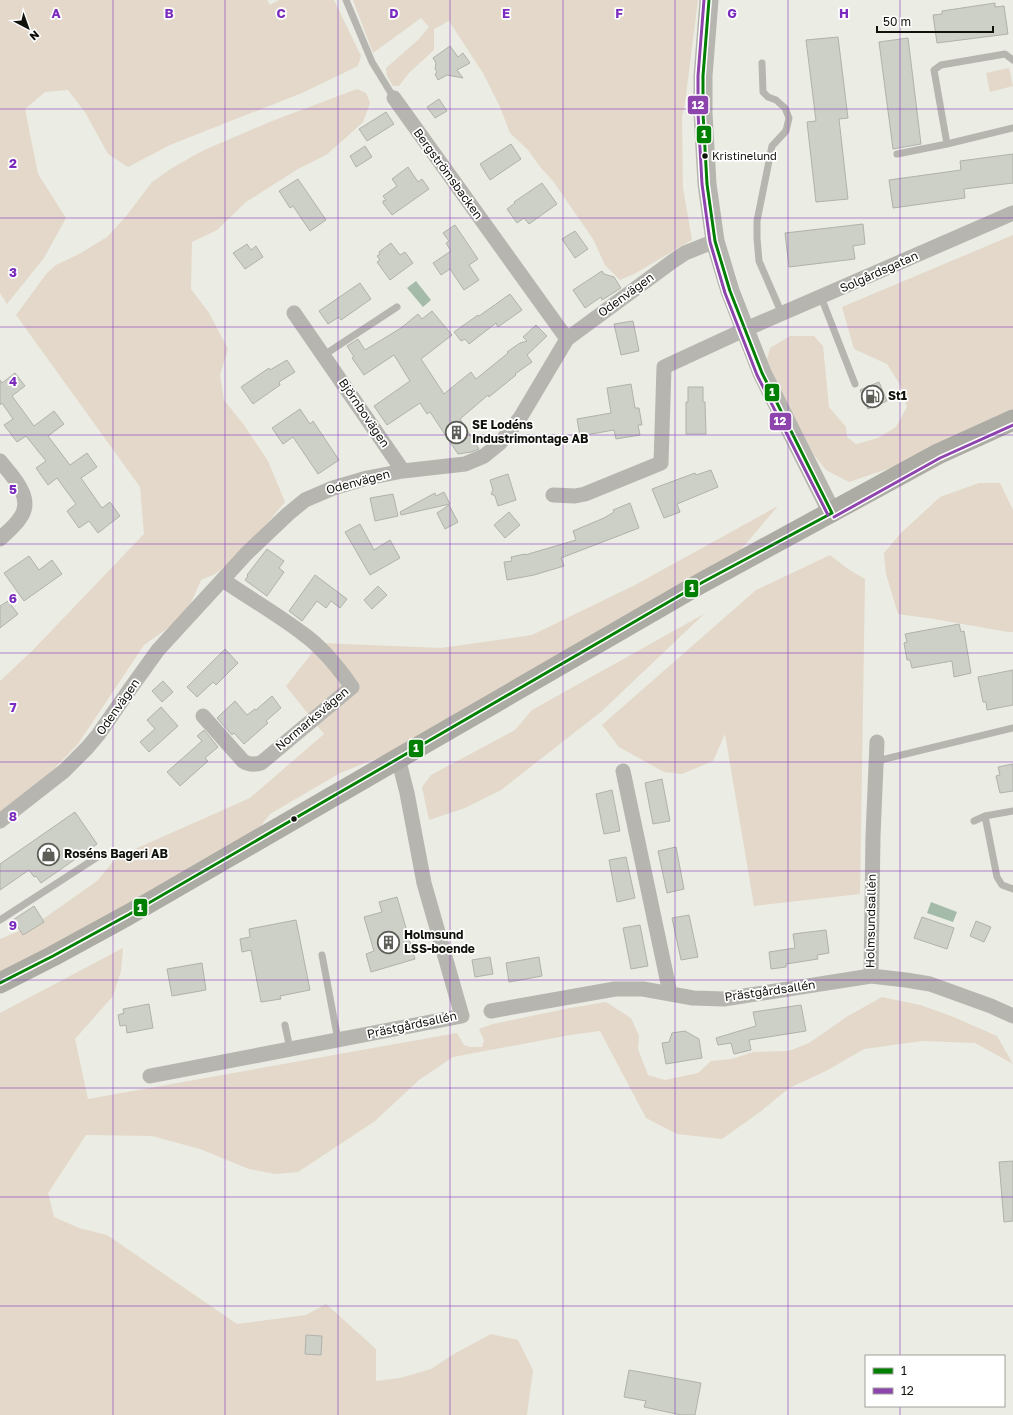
<svg xmlns="http://www.w3.org/2000/svg" width="1013" height="1415" font-family="'Golos Text',sans-serif">
	<rect width="100%" height="100%" fill="#ebece3"/>
	<path fill="#e3d8c9" d="M0,0H267L270,5L279,0H334L361,56L358,66L302,93L170,145L128,167L108,154L85,112L68,90L45,92L25,109L38,174L66,218L44,258L7,304L0,293Z
		M353,0H698L685,103L682,117L683,188L692,240L634,274L620,280L605,265L593,239L553,181L541,168L528,150L510,133L500,107L483,73L449,21L434,29V50L409,73L399,86H393L387,76L386,68L418,40L429,27L421,18L373,53Z
		M1009,68L1013,86L990,92L986,73Z
		M357,89L366,93L370,103L363,122L341,142L326,155L298,169L246,202L217,230L192,242L191,289L209,313L228,349L220,375L224,400L244,425L268,461L285,502L270,520L231,562L215,574L201,580L185,616L144,645L78,744L48,775L0,813V681L32,651L144,534L140,487L16,315L47,273L56,265L81,253L107,237L127,215L152,182L172,168L202,151L272,121Z
		M1013,235V412L896,466L849,482L826,470L814,455L766,363L770,348L790,336H814L823,346L829,407L846,427L847,437L856,444L878,438L896,427L907,407L899,383L887,364L854,349L842,307Z
		M979,483H1000L1013,510V632H1008L934,619L898,614L886,574L884,553L901,533L940,497Z
		M778,506L738,553L390,753L340,773L270,814L257,831L0,975V939L36,924L97,881L117,857L250,798L324,734L286,686L320,643L441,648L532,635L635,585Z
		M830,555L848,569L865,579L860,894L754,906L725,734L713,761L682,774L664,772L619,747L602,725L756,590Z
		M704,614L602,711L501,790L465,808L429,820L422,787L431,775L515,730L532,710Z
		M123,948L121,971L113,996L75,1039L88,1099L457,1033L464,1045L470,1047H482L484,1040L479,1029L493,1024L565,1009L606,1002L631,1018L639,1036L638,1049L648,1075L665,1080L698,1073L711,1061L732,1059L753,1052L789,1051L809,1043L848,1016L882,997L920,1005L951,1016L997,1036L1013,1064L975,1043L922,1041L864,1049L826,1071L789,1088L760,1112L722,1139L677,1134L646,1118L600,1031L570,1035L453,1057L419,1080L375,1121L298,1172L275,1174L249,1169L200,1149L152,1136L86,1135L48,1193L54,1217L79,1228L107,1235L237,1324L306,1315L326,1304L376,1349V1381L400,1378L431,1369L454,1354L491,1334L518,1340L533,1370L527,1415H0V1013Z"/>
	<path fill="#a4bbaa" d="M416,281L431,300L423,307L407,288Z
		M931,902L957,912L953,922L927,913Z"/>
	<path fill="#ccd0c6" stroke="#b0b2ac" d="M995,3V7L1004,6L1008,34L937,43L933,15L942,14V11Z
		M838,37L848,118L839,119L848,199L816,202L807,122L816,121L806,40Z
		M908,38L921,144L893,149L879,42Z
		M450,46L458,57L463,53L470,63L457,70L463,78L447,75L438,80L435,74L437,72L435,69L436,63L433,58Z
		M439,99L447,111L435,118L427,107Z
		M386,112L394,124L367,141L359,129Z
		M511,144L521,159L490,180L480,164Z
		M365,146L372,157L356,167L350,156Z
		M1013,154V183L964,189L965,198L893,208L889,180L961,170L960,161Z
		M408,167L418,182L422,179L429,189L392,215L383,203V201L386,200L383,196L397,186L392,179Z
		M298,179L326,220L310,231L293,206L290,208L279,191Z
		M542,183L557,204L529,224L524,218L517,223L507,209L515,203L514,202Z
		M863,224L865,244L853,246L855,259L789,267L785,233Z
		M455,225L478,259L469,265L479,280L464,290L450,269L441,275L433,263L451,251L446,243L449,241L443,233Z
		M575,231L588,249L575,258L562,239Z
		M391,243L400,255L405,252L413,263L390,280L377,262L380,260L377,256L380,254L379,252Z
		M247,244L251,250L256,246L263,257L245,269L233,253Z
		M602,271L604,274L614,277L621,288L602,300L601,297L585,308L573,290Z
		M360,283L371,299L341,320L339,317L328,324L319,311Z
		M510,294L522,310L498,327L496,323L469,344L465,339L461,341L454,332L478,315L479,316Z
		M432,311L452,335L421,359L444,394L471,372L476,379L508,353L507,352L520,343L527,341L523,337L536,325L547,336L527,355L532,362L515,374L516,375L489,397L488,395L460,419L479,449L471,452L458,454L430,412L427,414L420,403L387,425L374,406L410,381L394,355L364,375L352,358L354,357L347,346L358,339L365,350L401,328L418,314L422,319Z
		M633,321L639,351L621,355L614,324Z
		M287,360L295,372L279,382L280,385L253,404L241,387L269,368L270,370Z
		M15,373L25,386L12,396L34,426L54,411L64,424L48,436L70,465L87,453L97,467L81,478L102,508L110,502L120,516L98,533L89,521L79,528L67,511L76,504L57,478L48,485L36,468L46,461L26,436L17,442L4,425L13,419L2,403L0,405V380L2,383Z
		M879,382L887,401L868,409L860,390Z
		M631,384L635,408H639L642,425H638L640,435L616,439L614,430L580,436L577,419L611,413L607,388Z
		M688,387H703V402H705L706,434H686V402H688Z
		M300,409L310,424L313,421L339,460L318,474L293,437L283,444L272,428Z
		M711,470L718,487L677,504L680,512L664,518L652,489L695,473L696,475Z
		M508,474L516,500L498,506L495,496L491,494L493,490L490,480Z
		M444,492L450,504L401,515L400,512L435,493L436,496Z
		M393,494L398,516L375,521L370,498Z
		M630,503L639,528L561,558L564,566L534,575L507,580L504,562L512,561L511,557L525,554V555L576,540L573,531L604,518L614,512L613,510Z
		M449,505L458,522L445,529L437,513Z
		M509,512L520,525L505,538L494,525Z
		M360,524L374,550L390,540L400,558L370,575L345,532Z
		M267,549L284,561L279,568L284,572L267,596L245,580L248,576L247,575Z
		M29,556L39,570L52,560L62,574L24,601L4,573Z
		M315,575L347,599L340,608L331,601L326,608L317,601L302,621L289,611Z
		M378,586L387,595L372,609L364,600Z
		M8,601L18,614L0,628V606Z
		M959,624L961,632L964,631L971,673L954,677L952,661L912,668L910,660H907L904,643L907,642L905,634Z
		M225,649L238,663L216,685L213,682L197,697L187,687Z
		M1013,670V705L987,710L986,702H983L978,677Z
		M163,681L173,692L162,702L152,691Z
		M272,696L281,708L266,721L268,723L244,744L234,733L232,735L217,718L235,701L247,715L255,709L256,710Z
		M161,707L178,726L149,752L140,742L155,729L147,720Z
		M204,730L218,747L205,758L208,761L180,786L167,772L202,741L197,736Z
		M1013,764V791L1000,793L996,776L1000,775L998,767Z
		M662,779L670,821L653,824L645,783Z
		M612,790L620,831L604,834L596,794Z
		M75,812L97,844L41,883L36,876L34,877L29,870L0,890V864Z
		M676,847L684,889L667,893L658,851Z
		M626,857L635,898L617,902L609,860Z
		M397,897L415,959L371,972L366,954L374,951L364,917L382,912L379,902Z
		M34,906L44,922L23,935L13,920Z
		M689,915L698,957L681,960L672,918Z
		M922,917L954,928L947,949L914,938Z
		M296,920L310,990L280,996L281,999L261,1002L251,950L242,952L240,939L250,937L249,929Z
		M976,921L991,927L984,942L970,936Z
		M640,925L648,966L631,969L623,928Z
		M826,930L829,953L817,955L818,959L786,964V967L771,969L769,952L795,948L793,934Z
		M490,957L493,974L475,977L472,960Z
		M539,957L542,976L509,982L506,963Z
		M202,963L206,990L172,996L167,969Z
		M149,1004L153,1028L127,1033L126,1025L120,1026L118,1015L124,1013L123,1009Z
		M801,1005L806,1031L749,1040L751,1050L734,1054L731,1043L718,1045L716,1038L756,1026L753,1012Z
		M685,1031L699,1039L702,1058L666,1064L662,1043L669,1042L672,1033Z
		M1013,1161V1221L1004,1222L999,1162Z
		M306,1335L322,1336L321,1355L305,1354Z
		M629,1370L701,1383L695,1415H681L644,1407L646,1401L624,1397Z"/>
	<g fill="none" stroke-linecap="round" stroke-linejoin="round">
		<path stroke="#b7b5af" stroke-width="7" d="M346,0L372,62L394,98
			M762,63L763,92L768,97L776,100L785,108L789,118L786,131L772,146L757,221V238L759,261L782,314
			M947,144L1013,128
			M897,154L947,144L934,70L941,65L1005,54L1013,60
			M821,297L855,384
			M324,355L397,307
			M877,761L1013,728
			M985,816L1013,811
			M974,821L985,816L997,877L1002,885L1013,889
			M0,920L99,856
			M322,955L338,1040
			M285,1025L290,1049"/>
		<path stroke="#b7b5af" stroke-width="15" d="M394,98L567,339
			M294,313L403,471
			M0,461C12,476 35,498 20,518C15,526 7,532 0,539
			M553,495L575,496L585,494L661,463L664,367L744,330L1013,213
			M203,716L243,761C249,765 254,765 261,763L352,687C338,667 322,647 302,633C277,614 249,598 223,580
			M623,771L670,993
			M0,821L64,771L87,748L98,735L130,689L158,650L247,553L288,514L305,500L333,488L367,478L403,471L465,464L484,456L500,443L520,418L567,339L673,261L685,253L715,241
			M871,976L873,836L877,742
			M491,1011L615,989H643L693,998L724,999L871,976L906,980L930,984L991,1006L1013,1016
			M150,1076L462,1016L424,883L407,793L398,758"/>
		<path stroke="#b7b5af" stroke-width="19" d="M709,0L703,76V113L707,184L715,241L730,291L762,373L832,513"/>
		<path stroke="#acaba4" stroke-width="21" d="M0,983L53,956L128,915L703,582L938,454L1013,420"/>
		<defs>
			<path id="bus-1" d="M709,0L703,76V113L707,184L715,241L730,291L762,373L832,513
				M0,983L53,956L128,915L703,582L832,513"/>
			<path id="bus-2" d="M704,0L698,76V113L702,184L710,242L725,293L757,375L828,515
				M834,517L940,458L1013,425"/>
		</defs>
		<use href="#bus-1" stroke="#fff" stroke-width="6"/>
		<use href="#bus-2" stroke="#fff" stroke-width="6"/>
		<use href="#bus-1" stroke="#008000" stroke-width="3"/>
		<use href="#bus-2" stroke="#8e44ad" stroke-width="3"/>
	</g>
	<path fill="none" stroke="#7b2cbf" stroke-width="1" stroke-opacity="0.55" d="M113,0V1415M225,0V1415M338,0V1415M450,0V1415M563,0V1415M675,0V1415M788,0V1415M900,0V1356M0,109H1013M0,218H1013M0,327H1013M0,435H1013M0,544H1013M0,653H1013M0,762H1013M0,871H1013M0,980H1013M0,1088H1013M0,1197H1013M0,1306H1013M900,1406V1415"/>
	<defs>
		<symbol id="fuel-ring" viewBox="-11 -11 22 22"><circle r="9.5" fill="#fff" stroke="#5d5e57" stroke-width="1.5"/><path d="M-5.5-6h7V0h2V4h1.3V-2.5L3-4.5l.8-.8L6-3V5H2.5V1h-1V6h-7ZM-4.2-4.7v3.2H.2V-4.7Z" fill="#5d5e57"/></symbol>
		<symbol id="building-ring" viewBox="-11 -11 22 22"><circle r="9.5" fill="#fff" stroke="#5d5e57" stroke-width="1.5"/><path d="M-4-6H4V6H1V3H-1V6H-4ZM-2.5-4.3h1.7v1.8h-1.7ZM.8-4.3h1.7v1.8H.8ZM-2.5-1h1.7V.8h-1.7ZM.8-1h1.7V.8H.8Z" fill="#5d5e57"/></symbol>
		<symbol id="shop-ring" viewBox="-11 -11 22 22"><circle r="9.5" fill="#fff" stroke="#5d5e57" stroke-width="1.5"/><path d="M-5-2.5h2.3a2.7 3.5 0 0 1 5.4 0H5L5.5 6h-11ZM-1.5-2.5h3a1.5 2.3 0 0 0-3 0Z" fill="#5d5e57"/></symbol>
	</defs>
	<g fill-rule="evenodd">
		<use href="#fuel-ring" x="860" y="384" width="25" height="25"/>
		<use href="#building-ring" x="444" y="420" width="25" height="25"/>
		<use href="#shop-ring" x="36" y="842" width="25" height="25"/>
		<use href="#building-ring" x="376" y="930" width="25" height="25"/>
	</g>
	<g fill="#11120c" stroke="#fff" stroke-width="1.5">
		<circle cx="705" cy="156" r="3.5"/>
		<circle cx="294" cy="819" r="3.5"/>
	</g>
	<g text-anchor="middle" stroke-width="3.5" stroke-linejoin="round" paint-order="stroke">
		<g font-size="11" fill="#11120c" stroke="#fff" text-anchor="start">
			<text x="712" y="160">Kristinelund</text>
		</g>
		<g font-size="12" fill="#11120c" stroke="#fff">
			<text transform="translate(448 174) rotate(54)" y="4">Bergströmsbacken</text>
			<text transform="translate(879 272) rotate(-24)" y="4">Solgårdsgatan</text>
			<text transform="translate(626 295) rotate(-36)" y="4">Odenvägen</text>
			<text transform="translate(364 413) rotate(56)" y="4">Björnbovägen</text>
			<text transform="translate(358 482) rotate(-15)" y="4">Odenvägen</text>
			<text transform="translate(118 707) rotate(-55)" y="4">Odenvägen</text>
			<text transform="translate(312 719) rotate(-40)" y="4">Normarksvägen</text>
			<text transform="translate(871 921) rotate(-89)" y="4">Holmsundsallén</text>
			<text transform="translate(770 991) rotate(-8)" y="4">Prästgårdsallén</text>
			<text transform="translate(412 1025) rotate(-12)" y="4">Prästgårdsallén</text>
		</g>
		<g font-size="12" font-weight="bold" fill="#11120c" stroke="#fff" text-anchor="start">
			<text x="888" y="400">St1</text>
			<text x="472" y="429">SE Lodéns<tspan x="472" dy="14">Industrimontage AB</tspan></text>
			<text x="64" y="858">Roséns Bageri AB</text>
			<text x="404" y="939">Holmsund<tspan x="404" dy="14">LSS-boende</tspan></text>
		</g>
	</g>
	<g font-size="13" text-anchor="middle" font-weight="bold" fill="#7b2cbf" stroke="#fff" stroke-width="3.5" stroke-linejoin="round" paint-order="stroke">
		<text x="56" y="18">A</text>
		<text x="169" y="18">B</text>
		<text x="281" y="18">C</text>
		<text x="394" y="18">D</text>
		<text x="506" y="18">E</text>
		<text x="619" y="18">F</text>
		<text x="732" y="18">G</text>
		<text x="844" y="18">H</text>
		<text x="13" y="168">2</text>
		<text x="13" y="277">3</text>
		<text x="13" y="386">4</text>
		<text x="13" y="494">5</text>
		<text x="13" y="603">6</text>
		<text x="13" y="712">7</text>
		<text x="13" y="821">8</text>
		<text x="13" y="930">9</text>
	</g>
	<g stroke="#fff" stroke-width="1.5">
		<rect x="687" y="95" width="22" height="20" rx="4" fill="#8e44ad"/>
		<rect x="696" y="125" width="16" height="19" rx="4" fill="#008000"/>
		<rect x="764" y="383" width="16" height="19" rx="4" fill="#008000"/>
		<rect x="769" y="412" width="23" height="19" rx="4" fill="#8e44ad"/>
		<rect x="684" y="579" width="15" height="19" rx="4" fill="#008000"/>
		<rect x="408" y="739" width="16" height="19" rx="4" fill="#008000"/>
		<rect x="133" y="898" width="15" height="19" rx="4" fill="#008000"/>
	</g>
	<g font-size="11" text-anchor="middle" font-weight="bold" fill="#fff">
		<text x="698" y="109">12</text>
		<text x="704" y="138">1</text>
		<text x="772" y="396">1</text>
		<text x="780" y="425">12</text>
		<text x="692" y="592">1</text>
		<text x="416" y="752">1</text>
		<text x="140" y="912">1</text>
	</g>
	<rect x="865" y="1355" width="140" height="52" fill="#ffffff" stroke="#a0a09e"/>
	<rect x="873" y="1368" width="20" height="6" fill="#008000" stroke="#a0a09e"/>
	<text x="901" y="1375" font-size="12" fill="#11120c">1</text>
	<rect x="873" y="1388" width="20" height="6" fill="#8e44ad" stroke="#a0a09e"/>
	<text x="901" y="1395" font-size="12" fill="#11120c">12</text>
	<g transform="translate(28 28) rotate(139)" stroke="#ffffff" stroke-width="3" paint-order="stroke">
	<path d="M0-3L7 15L0 10L-7 15Z" fill="#11120c"/>
	<text y="-6" font-size="11" font-weight="bold" text-anchor="middle" fill="#11120c">N</text>
	</g>
	<path d="M877 26v6h116v-6" fill="none" stroke="#11120c" stroke-width="2"/>
	<text x="883" y="26" font-size="12" fill="#11120c" stroke="#ffffff" stroke-width="3" paint-order="stroke">50 m</text>
</svg>
